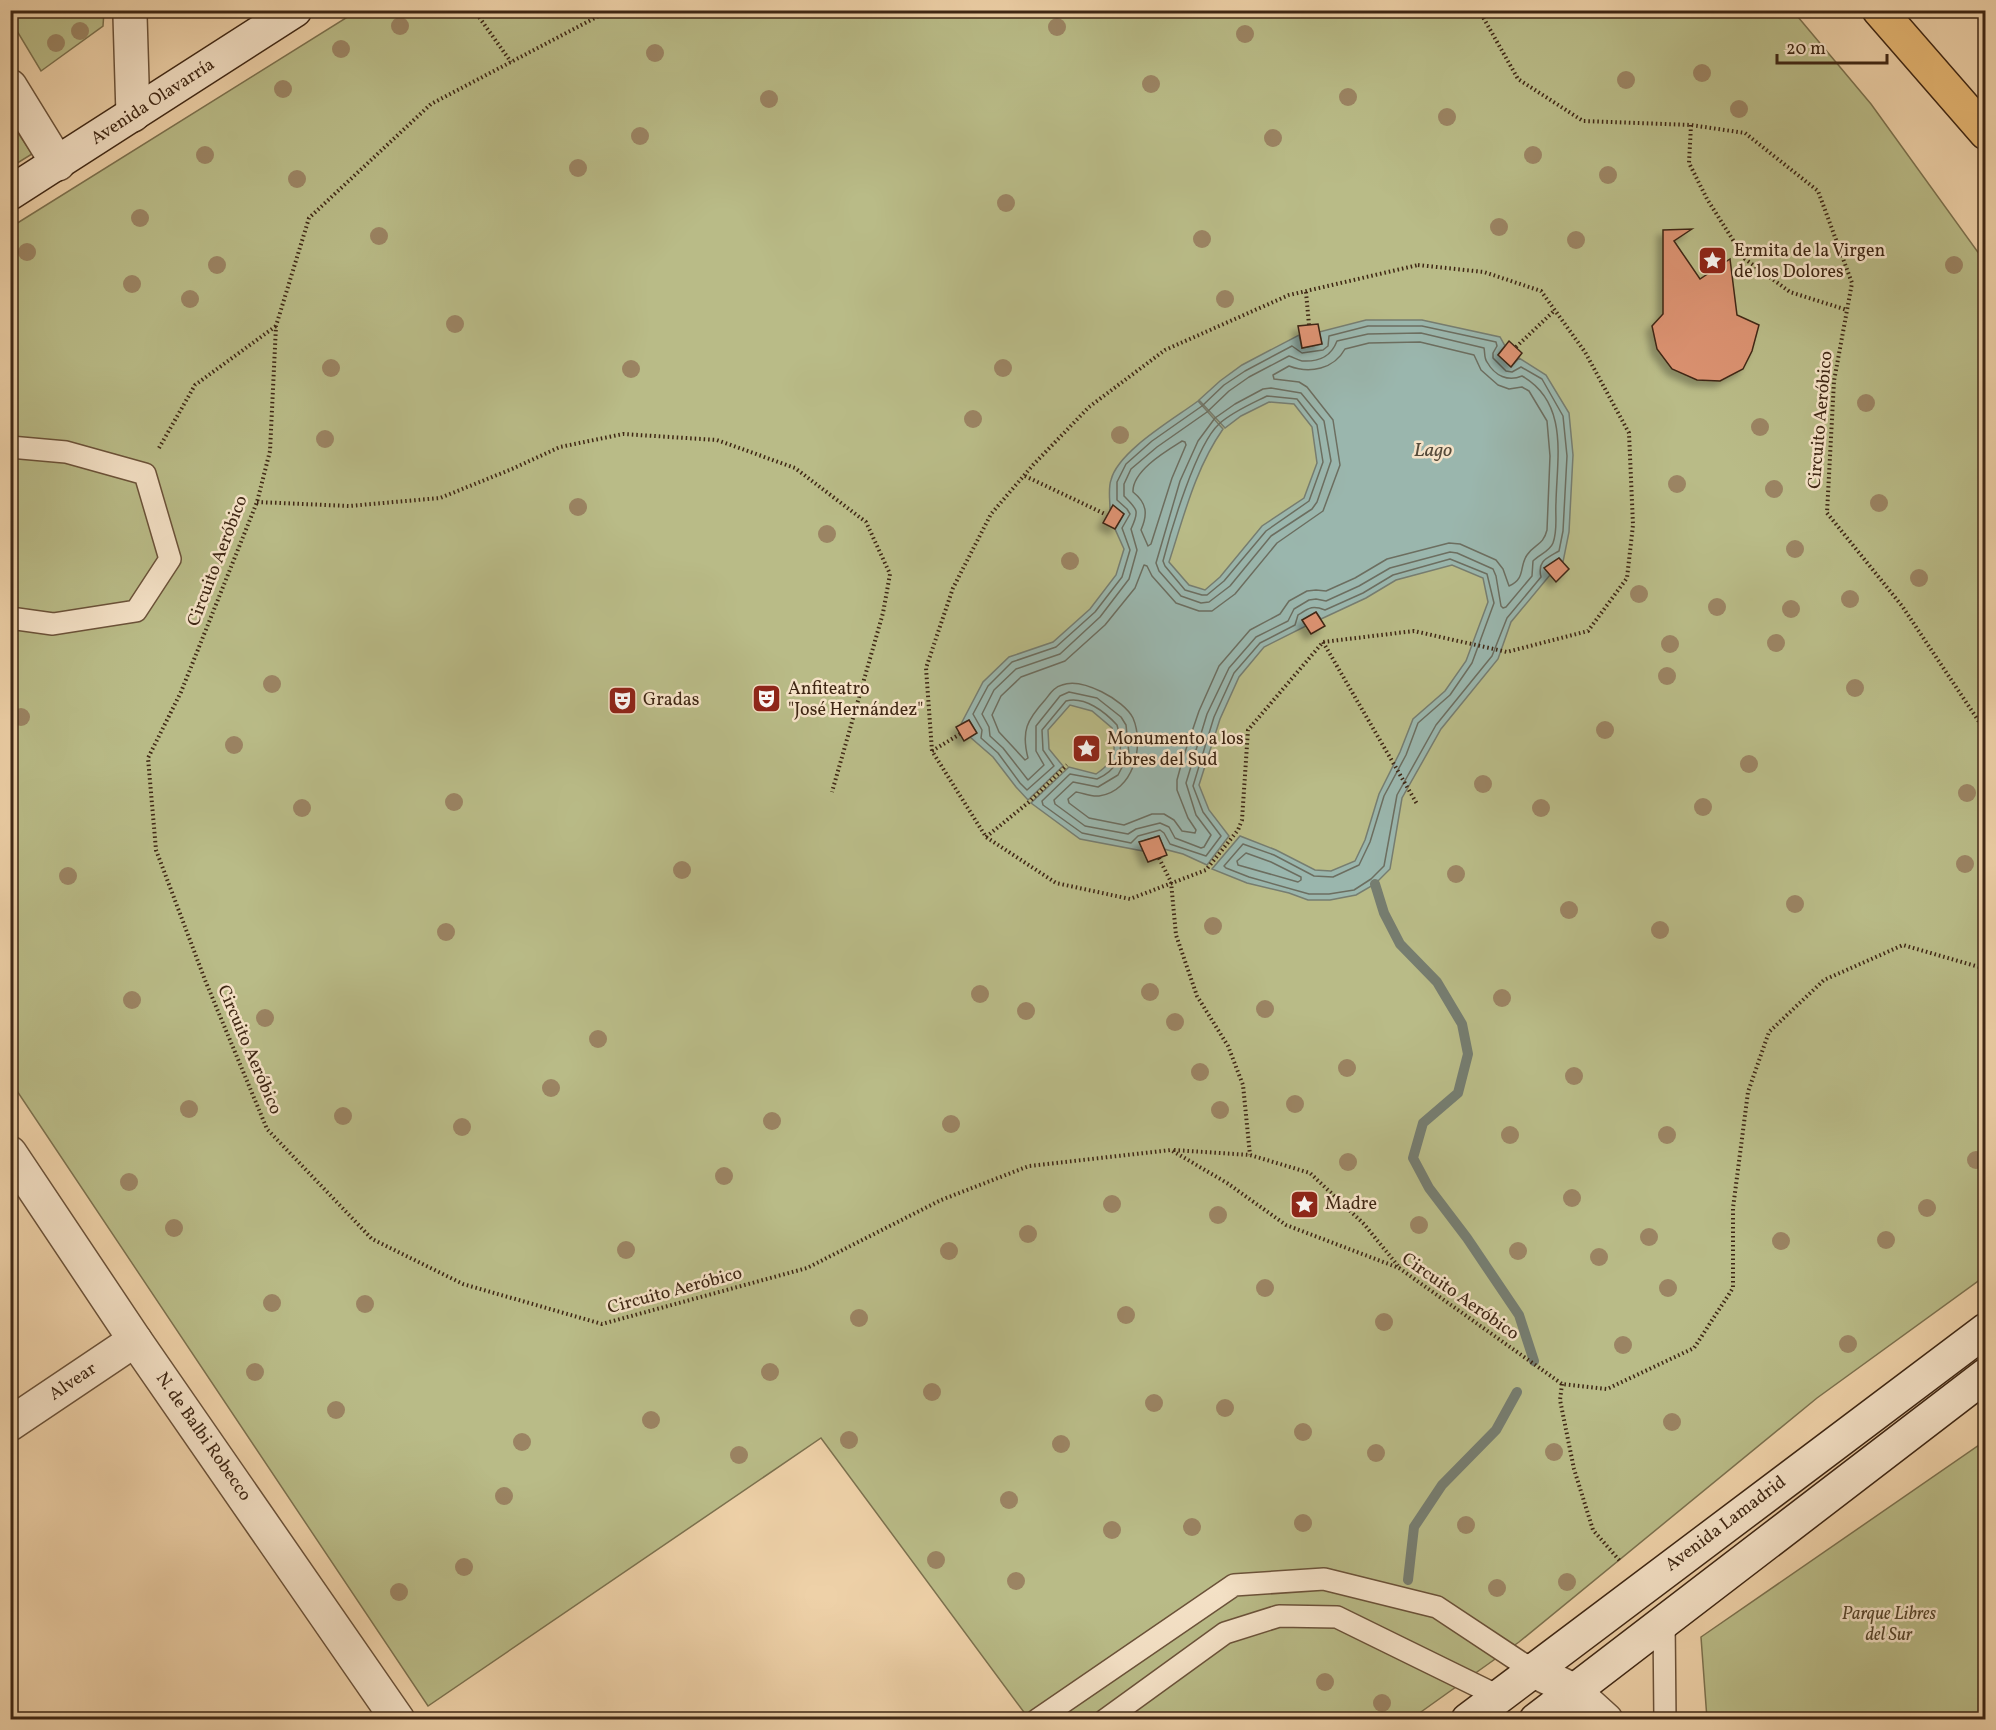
<svg xmlns="http://www.w3.org/2000/svg" width="1996" height="1730" viewBox="0 0 1996 1730" font-family="Vollkorn,serif">
  <defs>
    <filter id="shadow"><feDropShadow dx="-5.5" dy="5.5" stdDeviation="3" flood-color="#0004"/></filter>
  </defs>
  <rect width="100%" height="100%" fill="#eed1a8"/>
  <filter id="stains"><feTurbulence type="fractalNoise" baseFrequency=".00333" numOctaves="4"/><feColorMatrix values="0 0 0 0 .2 0 0 0 0 .09 0 0 0 0 .02 0 0 0 .5 -.17"/></filter>
  <radialGradient id="worn" r=".72"><stop offset=".6" stop-color="#630" stop-opacity="0"/><stop offset="1" stop-color="#630" stop-opacity=".3"/></radialGradient>
  <g fill="#b9bb87" stroke="#7c714e" stroke-width="1.5">
    <path d="M11,10L104,11L103,26L41,71L11,21Z"/>
    <path d="M357,11H1793L1871,104L1985,262V1276L1817,1398L1519,1642L1411,1719H1029L821,1438L428,1706L11,1082V227Z"/>
    <path d="M11,122L32,154L11,167H10Z"/>
    <path d="M1985,1441V1719H1707L1701,1637Z"/>
  </g>
  <path fill="#9ab6ad" stroke="#767d70" stroke-width="1.5" d="M1366,320H1422L1500,337L1505,346L1498,355L1511,367L1519,358L1546,375L1569,413L1573,455L1569,532L1563,562L1559,558L1545,568L1550,575L1511,622L1498,659L1441,729L1402,798L1390,869L1375,884L1356,895L1330,900H1308L1289,893L1247,883L1212,869L1240,836L1276,850L1315,870L1331,871L1355,861L1365,840L1379,794L1400,752L1413,719L1445,691L1466,661L1488,602L1483,578L1452,565L1396,580L1366,598L1321,619L1316,612L1302,620L1306,626L1264,647L1239,677L1220,719L1199,785L1209,810L1229,836L1207,865L1183,854L1164,849L1159,836L1140,842L1143,851L1080,839L1031,803L1069,767L1096,774C1117,760 1116,751 1112,728L1092,711L1070,705L1048,730L1049,749L1063,766L1028,800L1016,787L993,757L970,737L976,732L969,720L961,724L983,682L1009,657L1053,642L1090,609L1116,575L1124,549L1115,529L1124,514L1113,506L1110,509C1110,500 1108,488 1111,480C1118,451 1174,419 1198,401L1223,429C1195,469 1184,516 1169,562L1189,585L1205,590L1220,577L1262,526L1304,498L1317,463L1312,427L1294,404L1269,402L1241,416L1225,428L1199,400L1220,381L1242,365L1299,335L1302,348L1322,344L1319,332Z"/>
  <g fill="none" stroke-linecap="round" stroke-linejoin="round">
    <g stroke="#6c6e60" stroke-width="1.5">
      <path d="M1368,326H1422L1496,342L1497,346L1493,353V358L1506,371L1512,372L1521,367L1542,379L1563,416L1567,456L1563,531L1559,551C1547,558 1537,561 1541,577L1507,618L1492,656L1436,725L1397,795L1384,866L1371,879L1354,890L1329,894H1309L1249,877L1226,868L1224,866L1243,844L1274,855L1314,876L1333,877L1359,865L1370,842L1384,796L1406,755L1418,723L1450,695L1472,663L1494,603L1487,574L1450,559L1393,575L1363,593L1325,610C1312,605 1309,608 1298,615L1295,625L1260,643L1234,673L1214,717L1193,786L1203,812L1221,836L1206,856L1170,844L1164,833L1160,830L1138,836L1131,843L1082,833L1043,805L1042,801L1070,774L1097,779C1122,768 1124,749 1117,725C1105,712 1085,696 1066,701L1042,730L1043,750L1054,766L1027,790L1020,783L998,753L981,738L982,730L973,714L988,686L1012,662L1056,647L1095,612L1122,577L1130,550L1122,528L1130,514L1127,509L1117,500V482L1126,464L1152,441L1202,406L1224,385L1245,371L1292,346L1302,353L1323,350L1328,346L1329,336Z"/>
      <path d="M1421,333L1484,348C1485,352 1484,358 1487,362C1495,376 1508,382 1522,376C1569,403 1557,457 1556,502C1555,515 1558,530 1553,543C1550,551 1539,555 1533,561L1532,576L1506,607L1503,608L1501,606L1496,576L1493,569L1457,553L1450,552L1390,568L1359,586L1326,601L1316,599L1309,600L1294,609L1288,621L1256,637L1229,668L1207,714L1186,783L1196,815L1211,835L1204,847L1201,848L1175,838L1169,827L1160,823L1136,829L1128,834L1085,826L1055,804L1054,800L1073,782L1098,787L1118,775L1129,754L1126,725L1121,717L1097,698L1069,692L1060,696L1036,726V751L1044,765L1028,780L1003,748L990,736L989,727L982,714L994,690L1016,669L1060,654L1100,617L1129,579L1137,550L1131,529C1140,510 1137,509 1124,496V484L1131,469L1157,447L1207,412L1229,391L1249,377L1289,356C1293,357 1297,360 1302,361C1319,362 1331,357 1337,341L1368,334Z"/>
      <path d="M1420,342L1474,355L1481,370L1498,385L1509,389L1522,387L1529,391L1547,421L1550,456L1547,530C1543,546 1535,543 1527,555C1519,566 1526,579 1509,586L1503,569L1496,560L1460,544L1449,543L1387,559L1355,578L1326,591L1316,590L1307,591L1289,601L1280,614L1250,630L1219,666L1199,711L1183,758L1177,780V790L1188,818L1196,830L1195,833L1182,831L1174,820L1164,814H1152L1124,825L1089,818L1069,803L1068,799L1076,792C1083,793 1091,797 1099,796C1133,792 1145,746 1133,718C1124,700 1082,677 1062,685C1054,687 1050,694 1045,700C1027,720 1021,731 1028,758L1025,760L999,732L992,715L1001,696L1021,677L1065,661L1105,625L1135,588L1144,565L1147,566L1152,576L1176,603L1199,611H1212L1235,594L1277,543L1323,511L1340,465L1333,420L1307,387L1299,382L1274,379L1273,375L1289,366C1310,374 1334,369 1345,349L1369,343Z"/>
      <path d="M1271,388L1301,393L1324,421L1331,461L1317,502L1312,509L1271,536L1230,586L1209,602L1201,603L1181,596L1159,571L1156,563L1180,481L1198,441L1215,418L1235,404L1263,389Z"/>
      <path d="M1267,396L1297,399L1317,425L1323,462L1309,501L1266,531L1224,581L1207,595H1202L1185,590L1165,566L1163,561C1171,530 1196,445 1219,424C1232,412 1251,404 1267,396Z"/>
      <path d="M1182,441L1185,442L1186,445L1172,478L1151,544L1148,546L1141,530C1148,514 1147,503 1133,492C1132,471 1166,451 1182,441Z"/>
      <path d="M1246,853L1271,862L1301,877V880L1298,882L1238,865L1237,861Z"/>
    </g>
    <g stroke="#767d70" stroke-width="10">
      <path d="M1375,884L1384,913L1400,944L1437,982L1462,1024L1468,1054L1458,1093L1423,1123L1413,1158L1429,1188L1467,1238L1519,1315L1534,1361"/>
      <path d="M1408,1580L1414,1527L1442,1485L1496,1430L1517,1392"/>
    </g>
  </g>
  <g fill="#da9170" stroke="#3f2714" stroke-width="1.5" filter="url(#shadow)">
    <path d="M1692,229L1674,241L1700,279L1730,259L1737,315L1759,325L1752,351L1743,369L1720,381L1697,380L1672,369L1657,349L1652,326L1663,314V230Z"/>
    <path d="M1318,324L1322,344L1302,348L1298,326Z"/>
    <path d="M1509,341L1522,353L1511,367L1498,355Z"/>
    <path d="M1113,505L1124,514L1115,529L1103,523Z"/>
    <path d="M1559,558L1569,569L1556,582L1544,568Z"/>
    <path d="M1316,612L1325,626L1311,634L1302,620Z"/>
    <path d="M969,720L977,733L964,741L956,727Z"/>
    <path d="M1159,836L1167,855L1148,862L1139,842Z"/>
  </g>
  <g fill="none" stroke-linecap="round" stroke-linejoin="round">
    <defs>
      <g id="service">
        <path d="M10,447L66,452L145,474L170,559L136,611L53,624L10,618"/>
        <path d="M1664,1620L1665,1720"/>
        <path d="M1037,1720L1234,1585L1324,1579L1437,1607L1532,1670"/>
        <path d="M1105,1720L1225,1633L1279,1616L1337,1617L1498,1696"/>
      </g>
      <g id="minor">
        <path d="M132,10L130,16L133,115"/>
        <path d="M10,86L58,164"/>
        <path d="M10,1424L135,1340"/>
      </g>
      <g id="tertiary">
        <path d="M10,1153L135,1340L398,1720"/>
        <path d="M1532,1670L1573,1690L1606,1720"/>
      </g>
      <g id="secondary">
        <path d="M10,193L295,10"/>
        <path d="M1468,1720L1986,1330"/>
        <path d="M1536,1720L1986,1375"/>
      </g>
      <path id="trunk" d="M1879,10L1986,133"/>
    </defs>
    <use href="#service" stroke="#6b5239" stroke-width="24"/>
    <use href="#minor" stroke="#6b5239" stroke-width="36"/>
    <use href="#tertiary" stroke="#6b5239" stroke-width="36"/>
    <use href="#secondary" stroke="#3f2714" stroke-width="36"/>
    <use href="#trunk" stroke="#3f2714" stroke-width="36"/>
    <g stroke="#3f2714" stroke-width="4" stroke-dasharray="1.5 3" stroke-linecap="butt">
      <path d="M474,10L511,62"/>
      <path d="M610,10L431,104L309,218L276,326L270,451L257,502L181,692L148,758L156,850L205,980L267,1129L372,1239L463,1284L602,1324L807,1268L941,1200L1029,1166L1171,1150L1227,1183L1286,1225L1399,1268L1562,1384L1607,1389L1694,1348L1733,1288V1208L1748,1092L1769,1032L1824,980L1903,945L1986,969"/>
      <path d="M1479,10L1518,79L1583,121L1691,125L1745,133L1818,191L1852,283L1834,381L1827,513L1902,606L1986,732"/>
      <path d="M1691,125L1689,163L1707,199L1745,259L1790,292L1847,310"/>
      <path d="M1418,265L1484,272L1541,291L1585,352L1629,433L1633,525L1627,578L1588,631L1507,652L1414,631L1323,642L1248,730L1242,820L1238,830L1206,870L1130,899L1056,883L986,837L932,751L926,668L953,588L991,514L1033,465L1089,407L1165,350L1289,295Z"/>
      <path d="M1306,292L1309,325"/>
      <path d="M1516,347L1555,310"/>
      <path d="M159,448L195,385L276,326"/>
      <path d="M1025,476L1105,514"/>
      <path d="M257,502L349,506L440,498L512,469L560,447L623,434L717,440L795,468L866,522L890,574L883,613L832,792"/>
      <path d="M1323,642L1417,804"/>
      <path d="M932,751L960,734"/>
      <path d="M986,837L1029,802L1067,765"/>
      <path d="M1159,858L1171,882L1176,935L1197,996L1228,1046L1243,1085L1250,1155"/>
      <path d="M1174,1150L1250,1155L1310,1173L1364,1224L1399,1267"/>
      <path d="M1562,1384L1560,1400L1574,1469L1593,1530L1620,1561"/>
    </g>
    <use href="#service" stroke="#f4e1c6" stroke-width="21"/>
    <use href="#minor" stroke="#f4e1c6" stroke-width="33"/>
    <use href="#tertiary" stroke="#f4e1c6" stroke-width="33"/>
    <use href="#secondary" stroke="#f4e1c6" stroke-width="33"/>
    <use href="#trunk" stroke="#e7b874" stroke-width="33"/>
  </g>
  <g fill="#9b8463">
    <circle cx="400" cy="26" r="9"/>
    <circle cx="1057" cy="27" r="9"/>
    <circle cx="80" cy="31" r="9"/>
    <circle cx="1245" cy="34" r="9"/>
    <circle cx="56" cy="43" r="9"/>
    <circle cx="341" cy="49" r="9"/>
    <circle cx="655" cy="53" r="9"/>
    <circle cx="1702" cy="73" r="9"/>
    <circle cx="1626" cy="80" r="9"/>
    <circle cx="1151" cy="84" r="9"/>
    <circle cx="283" cy="89" r="9"/>
    <circle cx="1348" cy="97" r="9"/>
    <circle cx="769" cy="99" r="9"/>
    <circle cx="1739" cy="109" r="9"/>
    <circle cx="1447" cy="117" r="9"/>
    <circle cx="640" cy="136" r="9"/>
    <circle cx="1273" cy="138" r="9"/>
    <circle cx="205" cy="155" r="9"/>
    <circle cx="1533" cy="155" r="9"/>
    <circle cx="578" cy="168" r="9"/>
    <circle cx="1608" cy="175" r="9"/>
    <circle cx="297" cy="179" r="9"/>
    <circle cx="1006" cy="203" r="9"/>
    <circle cx="140" cy="218" r="9"/>
    <circle cx="1499" cy="227" r="9"/>
    <circle cx="379" cy="236" r="9"/>
    <circle cx="1202" cy="239" r="9"/>
    <circle cx="1576" cy="240" r="9"/>
    <circle cx="27" cy="252" r="9"/>
    <circle cx="217" cy="265" r="9"/>
    <circle cx="1954" cy="265" r="9"/>
    <circle cx="132" cy="284" r="9"/>
    <circle cx="190" cy="299" r="9"/>
    <circle cx="1225" cy="299" r="9"/>
    <circle cx="455" cy="324" r="9"/>
    <circle cx="331" cy="368" r="9"/>
    <circle cx="1003" cy="368" r="9"/>
    <circle cx="631" cy="369" r="9"/>
    <circle cx="1866" cy="403" r="9"/>
    <circle cx="973" cy="419" r="9"/>
    <circle cx="1760" cy="427" r="9"/>
    <circle cx="1120" cy="435" r="9"/>
    <circle cx="325" cy="439" r="9"/>
    <circle cx="1677" cy="484" r="9"/>
    <circle cx="1774" cy="489" r="9"/>
    <circle cx="1879" cy="503" r="9"/>
    <circle cx="578" cy="507" r="9"/>
    <circle cx="827" cy="534" r="9"/>
    <circle cx="1795" cy="549" r="9"/>
    <circle cx="1070" cy="561" r="9"/>
    <circle cx="1919" cy="578" r="9"/>
    <circle cx="1639" cy="594" r="9"/>
    <circle cx="1850" cy="599" r="9"/>
    <circle cx="1717" cy="607" r="9"/>
    <circle cx="1791" cy="609" r="9"/>
    <circle cx="1776" cy="643" r="9"/>
    <circle cx="1670" cy="644" r="9"/>
    <circle cx="1667" cy="676" r="9"/>
    <circle cx="272" cy="684" r="9"/>
    <circle cx="1855" cy="688" r="9"/>
    <circle cx="21" cy="717" r="9"/>
    <circle cx="1605" cy="730" r="9"/>
    <circle cx="234" cy="745" r="9"/>
    <circle cx="1749" cy="764" r="9"/>
    <circle cx="1483" cy="784" r="9"/>
    <circle cx="1967" cy="793" r="9"/>
    <circle cx="454" cy="802" r="9"/>
    <circle cx="1703" cy="807" r="9"/>
    <circle cx="302" cy="808" r="9"/>
    <circle cx="1541" cy="808" r="9"/>
    <circle cx="1965" cy="864" r="9"/>
    <circle cx="682" cy="870" r="9"/>
    <circle cx="1456" cy="874" r="9"/>
    <circle cx="68" cy="876" r="9"/>
    <circle cx="1795" cy="904" r="9"/>
    <circle cx="1569" cy="910" r="9"/>
    <circle cx="1213" cy="926" r="9"/>
    <circle cx="1660" cy="930" r="9"/>
    <circle cx="446" cy="932" r="9"/>
    <circle cx="1150" cy="992" r="9"/>
    <circle cx="980" cy="994" r="9"/>
    <circle cx="1502" cy="998" r="9"/>
    <circle cx="132" cy="1000" r="9"/>
    <circle cx="1265" cy="1009" r="9"/>
    <circle cx="1026" cy="1011" r="9"/>
    <circle cx="265" cy="1018" r="9"/>
    <circle cx="1175" cy="1022" r="9"/>
    <circle cx="598" cy="1039" r="9"/>
    <circle cx="1347" cy="1068" r="9"/>
    <circle cx="1200" cy="1072" r="9"/>
    <circle cx="1574" cy="1076" r="9"/>
    <circle cx="551" cy="1088" r="9"/>
    <circle cx="1295" cy="1104" r="9"/>
    <circle cx="189" cy="1109" r="9"/>
    <circle cx="1220" cy="1110" r="9"/>
    <circle cx="343" cy="1116" r="9"/>
    <circle cx="772" cy="1121" r="9"/>
    <circle cx="951" cy="1124" r="9"/>
    <circle cx="462" cy="1127" r="9"/>
    <circle cx="1510" cy="1135" r="9"/>
    <circle cx="1667" cy="1135" r="9"/>
    <circle cx="1976" cy="1160" r="9"/>
    <circle cx="1348" cy="1162" r="9"/>
    <circle cx="724" cy="1176" r="9"/>
    <circle cx="129" cy="1182" r="9"/>
    <circle cx="1572" cy="1198" r="9"/>
    <circle cx="1112" cy="1204" r="9"/>
    <circle cx="1927" cy="1208" r="9"/>
    <circle cx="1218" cy="1215" r="9"/>
    <circle cx="1419" cy="1225" r="9"/>
    <circle cx="174" cy="1228" r="9"/>
    <circle cx="1028" cy="1234" r="9"/>
    <circle cx="1649" cy="1237" r="9"/>
    <circle cx="1886" cy="1240" r="9"/>
    <circle cx="1781" cy="1241" r="9"/>
    <circle cx="626" cy="1250" r="9"/>
    <circle cx="949" cy="1251" r="9"/>
    <circle cx="1518" cy="1251" r="9"/>
    <circle cx="1599" cy="1257" r="9"/>
    <circle cx="1265" cy="1288" r="9"/>
    <circle cx="1668" cy="1288" r="9"/>
    <circle cx="272" cy="1303" r="9"/>
    <circle cx="365" cy="1304" r="9"/>
    <circle cx="1126" cy="1315" r="9"/>
    <circle cx="859" cy="1318" r="9"/>
    <circle cx="1384" cy="1322" r="9"/>
    <circle cx="1848" cy="1344" r="9"/>
    <circle cx="1623" cy="1345" r="9"/>
    <circle cx="255" cy="1372" r="9"/>
    <circle cx="770" cy="1372" r="9"/>
    <circle cx="932" cy="1392" r="9"/>
    <circle cx="1154" cy="1403" r="9"/>
    <circle cx="1225" cy="1408" r="9"/>
    <circle cx="336" cy="1410" r="9"/>
    <circle cx="651" cy="1420" r="9"/>
    <circle cx="1672" cy="1422" r="9"/>
    <circle cx="1303" cy="1432" r="9"/>
    <circle cx="849" cy="1440" r="9"/>
    <circle cx="522" cy="1442" r="9"/>
    <circle cx="1061" cy="1444" r="9"/>
    <circle cx="1554" cy="1452" r="9"/>
    <circle cx="1376" cy="1453" r="9"/>
    <circle cx="739" cy="1455" r="9"/>
    <circle cx="504" cy="1496" r="9"/>
    <circle cx="1009" cy="1500" r="9"/>
    <circle cx="1303" cy="1523" r="9"/>
    <circle cx="1466" cy="1525" r="9"/>
    <circle cx="1192" cy="1527" r="9"/>
    <circle cx="1112" cy="1530" r="9"/>
    <circle cx="936" cy="1560" r="9"/>
    <circle cx="464" cy="1567" r="9"/>
    <circle cx="1016" cy="1581" r="9"/>
    <circle cx="1567" cy="1582" r="9"/>
    <circle cx="1497" cy="1588" r="9"/>
    <circle cx="399" cy="1592" r="9"/>
    <circle cx="1325" cy="1682" r="9"/>
    <circle cx="1382" cy="1703" r="9"/>
  </g>
  <defs>
    <symbol id="sight-square" viewBox="-11 -11 22 22"><rect x="-9" y="-9" width="18" height="18" rx="4" fill="#8f2418" stroke="#f4e1c6"/><path d="M0-6L1.8-2.2L6-1.7L2.9 1.2L3.7 5.4L0 3.3L-3.7 5.4L-2.9 1.2L-6-1.7L-1.8-2.2Z" fill="#fff"/></symbol>
    <symbol id="theatre-square" viewBox="-11 -11 22 22"><rect x="-9" y="-9" width="18" height="18" rx="4" fill="#8f2418" stroke="#f4e1c6"/><path d="M-5-5.5Q0-4 5-5.5V0Q5 5 0 6Q-5 5-5 0ZM-3.3-2.5H-1v1.5H-3.3ZM1-2.5H3.3v1.5H1ZM-2.8 1Q0 5.5 2.8 1Z" fill="#fff"/></symbol>
  </defs>
  <g fill-rule="evenodd">
    <use href="#sight-square" x="1696" y="244" width="33" height="33"/>
    <use href="#theatre-square" x="750" y="682" width="33" height="33"/>
    <use href="#theatre-square" x="606" y="684" width="33" height="33"/>
    <use href="#sight-square" x="1070" y="732" width="33" height="33"/>
    <use href="#sight-square" x="1288" y="1188" width="33" height="33"/>
  </g>
  <g text-anchor="middle" dominant-baseline="central" stroke-width="5" stroke-linejoin="round" paint-order="stroke">
    <g font-size="18" fill="#3f2714" stroke="#f4e1c6">
      <text transform="translate(153 102) rotate(-33)">Avenida Olavarría</text>
      <text transform="translate(1821 420) rotate(-85)">Circuito Aeróbico</text>
      <text transform="translate(218 561) rotate(-69)">Circuito Aeróbico</text>
      <text transform="translate(249 1050) rotate(67)">Circuito Aeróbico</text>
      <text transform="translate(675 1291) rotate(-15)">Circuito Aeróbico</text>
      <text transform="translate(1460 1297) rotate(35)">Circuito Aeróbico</text>
      <text transform="translate(73 1382) rotate(-34)">Alvear</text>
      <text transform="translate(203 1437) rotate(55)">N. de Balbi Robecco</text>
      <text transform="translate(1726 1524) rotate(-37)">Avenida Lamadrid</text>
    </g>
    <g font-size="18" fill="#3f2714" stroke="#f4e1c6" text-anchor="start">
      <text x="1734" y="251">Ermita de la Virgen<tspan x="1734" dy="21">de los Dolores</tspan></text>
      <text x="788" y="689">Anfiteatro<tspan x="788" dy="21">"José Hernández"</tspan></text>
      <text x="643" y="700">Gradas</text>
      <text x="1107" y="739">Monumento a los<tspan x="1107" dy="21">Libres del Sud</tspan></text>
      <text x="1325" y="1204">Madre</text>
    </g>
    <g font-size="18" font-style="italic" fill="#57452b" stroke="#f4e1c6">
      <text x="1889" y="1614">Parque Libres<tspan x="1889" dy="21">del Sur</tspan></text>
    </g>
    <g font-size="20" font-style="italic" fill="#564b3a" stroke="#f4e1c6">
      <text x="1433" y="451">Lago</text>
    </g>
  </g>
  <rect width="1996" height="1730" fill="none" stroke="#eed1a8" stroke-width="36"/>
  <rect x="12" y="12" width="1972" height="1706" fill="none" stroke="#3f2714" stroke-width="3"/>
  <rect x="18" y="18" width="1960" height="1694" fill="none" stroke="#3f2714" stroke-width="1.5"/>
  <path d="M1777 54v9h110v-9" fill="none" stroke="#3f2714" stroke-width="3"/>
  <text x="1786" y="54" font-size="18" fill="#3f2714" stroke="#f4e1c6" stroke-width="4.5" paint-order="stroke">20 m</text>
  <rect width="100%" height="100%" filter="url(#stains)"/>
  <rect width="100%" height="100%" fill="url(#worn)"/>
</svg>
